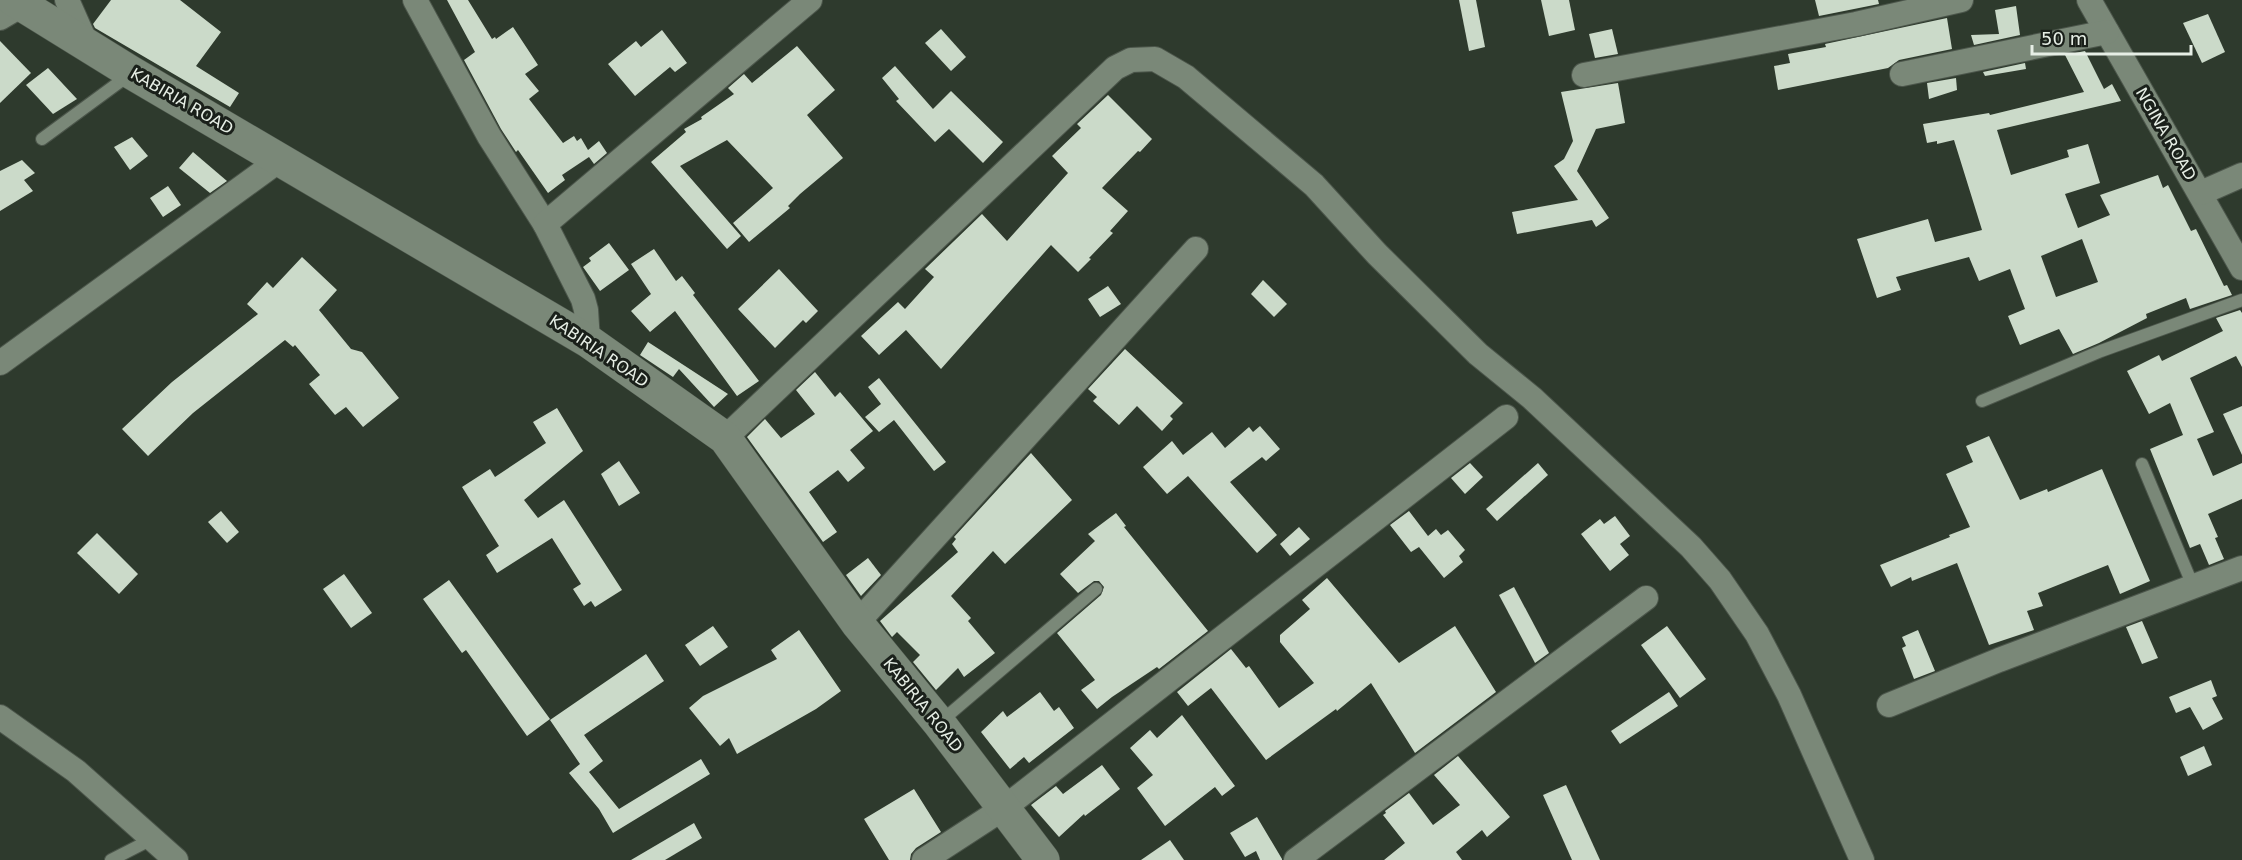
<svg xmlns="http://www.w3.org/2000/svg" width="2242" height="860" viewBox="0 0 2242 860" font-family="'DejaVu Sans',sans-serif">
  <rect width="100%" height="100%" fill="#2e3a2d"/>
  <g fill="#cbdac9" fill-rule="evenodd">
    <path d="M111,0H180L221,32L196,66L239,93L230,107L95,28L93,24Z"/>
    <path d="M447,0H468L492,39L495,37L496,39L513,27L538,65L525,74L539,91L529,99L563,143L574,136L577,141L581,138L588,150L599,141L607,153L594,164L589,157L562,175L565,180L548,193L518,150L516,152L501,129L464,60L475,52Z"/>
    <path d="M1459,0H1476L1485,47L1469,51Z"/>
    <path d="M1541,0H1569L1575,30L1549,36Z"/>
    <path d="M1815,0H1878L1879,4L1819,16Z"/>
    <path d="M2016,6L2020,35L1974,45L1971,35L1999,34L1995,10Z"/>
    <path d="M2208,14L2225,52L2202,63L2183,23Z"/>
    <path d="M1947,18L1952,49L1899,60L1888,68L1778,90L1774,66L1790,63L1788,54L1826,47L1825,44Z"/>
    <path d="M941,29L966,57L951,71L925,43Z"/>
    <path d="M1612,29L1618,54L1595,58L1589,34Z"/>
    <path d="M662,30L687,63L675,72L670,67L635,96L608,64L636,41L641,47Z"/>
    <path d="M0,41L31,73L0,103Z"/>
    <path d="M797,46L835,90L807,115L843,158L800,194L788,206L790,208L749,242L733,223L773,188L727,140L680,166L741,236L727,249L651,162L686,132L684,129L702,119L701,117L734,94L728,88L744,74L752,83Z"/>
    <path d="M2085,51L2104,89L2112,84L2121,101L1997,130L2011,175L2069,157L2067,150L2088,144L2100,183L2065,194L2078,228L2110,215L2100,195L2158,175L2163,188L2168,185L2191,231L2196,229L2224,286L2227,285L2232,295L2190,309L2186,298L2146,314L2147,318L2099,343L2073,354L2059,329L2020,345L2008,316L2025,309L2010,269L1979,281L1969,257L1896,277L1901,290L1877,298L1857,239L1928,219L1935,242L1982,230L1954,140L1937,144V141L1927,143L1923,124L1989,113L1990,115L2084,92L2065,55ZM2082,239L2098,282L2056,297L2041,256Z"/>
    <path d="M2025,63L2026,69L1985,76L1983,72Z"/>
    <path d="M895,66L933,109L951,91L1003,142L983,163L949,129L935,142L896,101L899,99L882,78Z"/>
    <path d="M48,68L77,99L53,114L26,85Z"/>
    <path d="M1956,78L1957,90L1929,99L1927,83Z"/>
    <path d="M1618,83L1625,123L1596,129L1577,171L1609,218L1596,227L1592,220L1517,234L1512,212L1578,200L1554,166L1564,159L1573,141L1561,92Z"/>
    <path d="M1108,95L1152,139L1140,152L1138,151L1102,188L1128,211L1110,231L1113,233L1089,258L1091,259L1078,272L1051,245L941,369L906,330L879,355L861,336L898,302L905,309L934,277L925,269L982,214L1007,241L1068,173L1052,156L1081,128L1077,124Z"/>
    <path d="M132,137L148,156L130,170L114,147Z"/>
    <path d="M193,152L227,181L210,193L179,168Z"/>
    <path d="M22,160L35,173L24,180L33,191L0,211V171Z"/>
    <path d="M168,186L181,205L163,217L150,198Z"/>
    <path d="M609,243L629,270L600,291L583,267L591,261L589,258Z"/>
    <path d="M654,249L676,281L682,276L695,293L693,295L759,381L737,396L675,311L650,332L631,311L651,294L631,264Z"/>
    <path d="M302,257L337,290L319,310L351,349L362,352L399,398L363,427L346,407L335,415L309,384L320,375L295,345L293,347L285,340L193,413L148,456L122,429L172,382L258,314L247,304L267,282L273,288Z"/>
    <path d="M779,269L818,311L806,323L803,320L775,348L738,309Z"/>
    <path d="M1263,280L1287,304L1274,317L1251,294Z"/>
    <path d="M1108,286L1121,304L1100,317L1088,299Z"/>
    <path d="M2240,310L2242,313V367L2236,356L2190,378L2214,432L2197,439L2213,476L2242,463V499L2208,514L2218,537L2215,538L2224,559L2209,565L2200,544L2190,548L2150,449L2183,435L2170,403L2149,414L2127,371L2159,355L2162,361L2223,331L2216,318Z"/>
    <path d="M648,342L682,364L728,394L714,407L679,369L673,377L640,355Z"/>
    <path d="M1125,349L1183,403L1170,416L1173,419L1162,431L1137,406L1119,425L1093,401L1097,397L1088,389Z"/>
    <path d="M815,372L835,397L840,392L873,431L850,450L865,468L848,482L838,470L809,492L837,532L823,542L747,437L765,419L781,438L815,414L796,390Z"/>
    <path d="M879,378L946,462L934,471L894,420L879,432L865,417L881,404L868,387Z"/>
    <path d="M2242,406V455L2223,414Z"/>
    <path d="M557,408L583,451L524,500L538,518L564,500L622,590L595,607L591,601L584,606L573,589L581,584L552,538L497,573L486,555L499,546L462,487L490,469L495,477L546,443L533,422Z"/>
    <path d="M1260,426L1280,449L1266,461L1262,457L1230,482L1277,535L1257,553L1188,476L1167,494L1143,467L1172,441L1183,455L1212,432L1225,448L1249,427L1253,432Z"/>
    <path d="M1989,436L2020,500L2047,489L2048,492L2102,469L2150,581L2120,594L2108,565L2038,593L2043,606L2027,611L2034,630L1989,645L1957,563L1912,581L1911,577L1891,587L1880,565L1950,537L1949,535L1970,527L1946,474L1973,462L1966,446Z"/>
    <path d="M1031,453L1072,500L1005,564L993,551L951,596L971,618L968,621L995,653L964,677L958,668L936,690L913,662L920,655L897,632L892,637L880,621L958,552L952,544L956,539L954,537Z"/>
    <path d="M619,461L640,493L619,506L601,474Z"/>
    <path d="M1470,463L1483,477L1465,494L1451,478Z"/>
    <path d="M1538,463L1548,475L1497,521L1486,509Z"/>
    <path d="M221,511L239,532L227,543L208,522Z"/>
    <path d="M1409,511L1428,536L1436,529L1441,535L1448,530L1465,550L1459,556L1463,562L1444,578L1419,547L1411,552L1390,525Z"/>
    <path d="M1116,513L1126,526L1124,527L1208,631L1159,669L1157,667L1112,697L1097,709L1081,690L1095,680L1057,633L1101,595L1104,587L1099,581H1094L1078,593L1060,574L1095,541L1088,534Z"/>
    <path d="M1615,516L1630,536L1620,544L1629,555L1610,571L1581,534L1600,519L1604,524Z"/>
    <path d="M1299,527L1310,539L1290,556L1280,544Z"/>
    <path d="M97,533L138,574L119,594L77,553Z"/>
    <path d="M868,558L881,575L861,596L846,575Z"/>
    <path d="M344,574L372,613L351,628L323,589Z"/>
    <path d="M1327,578L1399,663L1455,626L1496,692L1415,753L1371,683L1337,711L1336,709L1266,760L1211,688L1188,706L1177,692L1231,649L1246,668L1249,666L1279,708L1314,683L1280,642V635L1310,609L1302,600Z"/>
    <path d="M449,580L550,719L527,736L466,650L462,653L423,599Z"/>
    <path d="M1514,587L1549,653L1535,663L1499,595Z"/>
    <path d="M2142,621L2158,658L2142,664L2126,627Z"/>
    <path d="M713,626L728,647L700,666L685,645Z"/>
    <path d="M1667,626L1706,679L1680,698L1641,645Z"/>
    <path d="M799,630L841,691L816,709L737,754L729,738L720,746L689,708L703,696L777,659L771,650Z"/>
    <path d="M1918,630L1935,671L1914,679L1902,648L1906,646L1902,637Z"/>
    <path d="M646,654L664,681L584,735L603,761L589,772L619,809L701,759L710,774L613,833L599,809L569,773L580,764L550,720Z"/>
    <path d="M2211,680L2217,696L2212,698L2223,719L2203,730L2190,707L2176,713L2169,697Z"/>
    <path d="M1040,692L1054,711L1059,707L1074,728L1029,763L1024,757L1010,769L981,732L1003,711L1007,717Z"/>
    <path d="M1669,692L1678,706L1620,744L1611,731Z"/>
    <path d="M1182,715L1235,786L1222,796L1215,787L1165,826L1137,788L1153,775L1130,748L1150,730L1157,738Z"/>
    <path d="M2204,746L2212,765L2188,776L2180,757Z"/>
    <path d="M1458,756L1510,817L1487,837L1482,830L1456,852L1462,860H1384L1405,843L1383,815L1386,813L1385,811L1409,793L1433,825L1460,805L1434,775Z"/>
    <path d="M1102,765L1120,789L1085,816L1084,814L1059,837L1031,805L1056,786L1063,794Z"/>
    <path d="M1566,785L1600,860H1572L1543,795Z"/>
    <path d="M914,789L941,832L916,848L911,854L910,860H889L864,819Z"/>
    <path d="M1257,817L1282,859V860H1260L1256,851L1245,857L1230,833Z"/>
    <path d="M694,823L702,838L665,860H631Z"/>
    <path d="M1170,840L1184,860H1141Z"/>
  </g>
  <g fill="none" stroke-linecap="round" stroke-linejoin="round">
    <defs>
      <g id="service">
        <path d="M42,139L129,75"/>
        <path d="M1982,401L2101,351L2242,300"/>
        <path d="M2142,464L2193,586"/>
        <path d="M939,723L1096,589"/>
        <path d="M111,860L152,839"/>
      </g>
      <g id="minor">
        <path d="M67,0L87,45"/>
        <path d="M415,0L489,136L545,224"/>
        <path d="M2089,0L2242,268"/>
        <path d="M0,18L22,5"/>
        <path d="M1902,74L2107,32"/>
        <path d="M1584,75L1856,24L1961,0"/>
        <path d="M2201,193L2242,175"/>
        <path d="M588,341L586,310L583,299L545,224L810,0"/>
        <path d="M0,363L281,159"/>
        <path d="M725,438L1115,68L1131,60L1155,59L1186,77L1314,185L1377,254L1478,354L1532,398L1691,547L1720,580L1757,634L1789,695L1862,860"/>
        <path d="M857,623L1196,249"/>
        <path d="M1889,705L1999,660L2242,568"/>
        <path d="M0,717L76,771L176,860"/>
        <path d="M924,860L1004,808L1506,417"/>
        <path d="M1296,860L1646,598"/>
      </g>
      <path id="secondary" d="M14,0L132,73L588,341L725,438L857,623L939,723L1043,860"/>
    </defs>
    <use href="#service" stroke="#4c564b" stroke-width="14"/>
    <use href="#minor" stroke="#4c564b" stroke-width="26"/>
    <use href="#secondary" stroke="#4c564b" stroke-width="34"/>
    <use href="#service" stroke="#7a8878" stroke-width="12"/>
    <use href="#minor" stroke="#7a8878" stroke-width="24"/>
    <use href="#secondary" stroke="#7a8878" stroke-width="33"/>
  </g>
  <g text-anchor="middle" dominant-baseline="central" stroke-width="6" stroke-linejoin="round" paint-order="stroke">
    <g font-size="16" fill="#e6eee5" stroke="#1a201a">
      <text transform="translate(182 101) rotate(30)">KABIRIA ROAD</text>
      <text transform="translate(2166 134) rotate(60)">NGINA ROAD</text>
      <text transform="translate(599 351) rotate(34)">KABIRIA ROAD</text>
      <text transform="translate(923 705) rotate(51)">KABIRIA ROAD</text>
    </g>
  </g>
  <path d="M2032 45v9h159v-9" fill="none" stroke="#e6eee5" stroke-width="3"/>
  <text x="2041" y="45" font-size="18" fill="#e6eee5" stroke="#1a201a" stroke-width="4.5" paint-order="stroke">50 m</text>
</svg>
